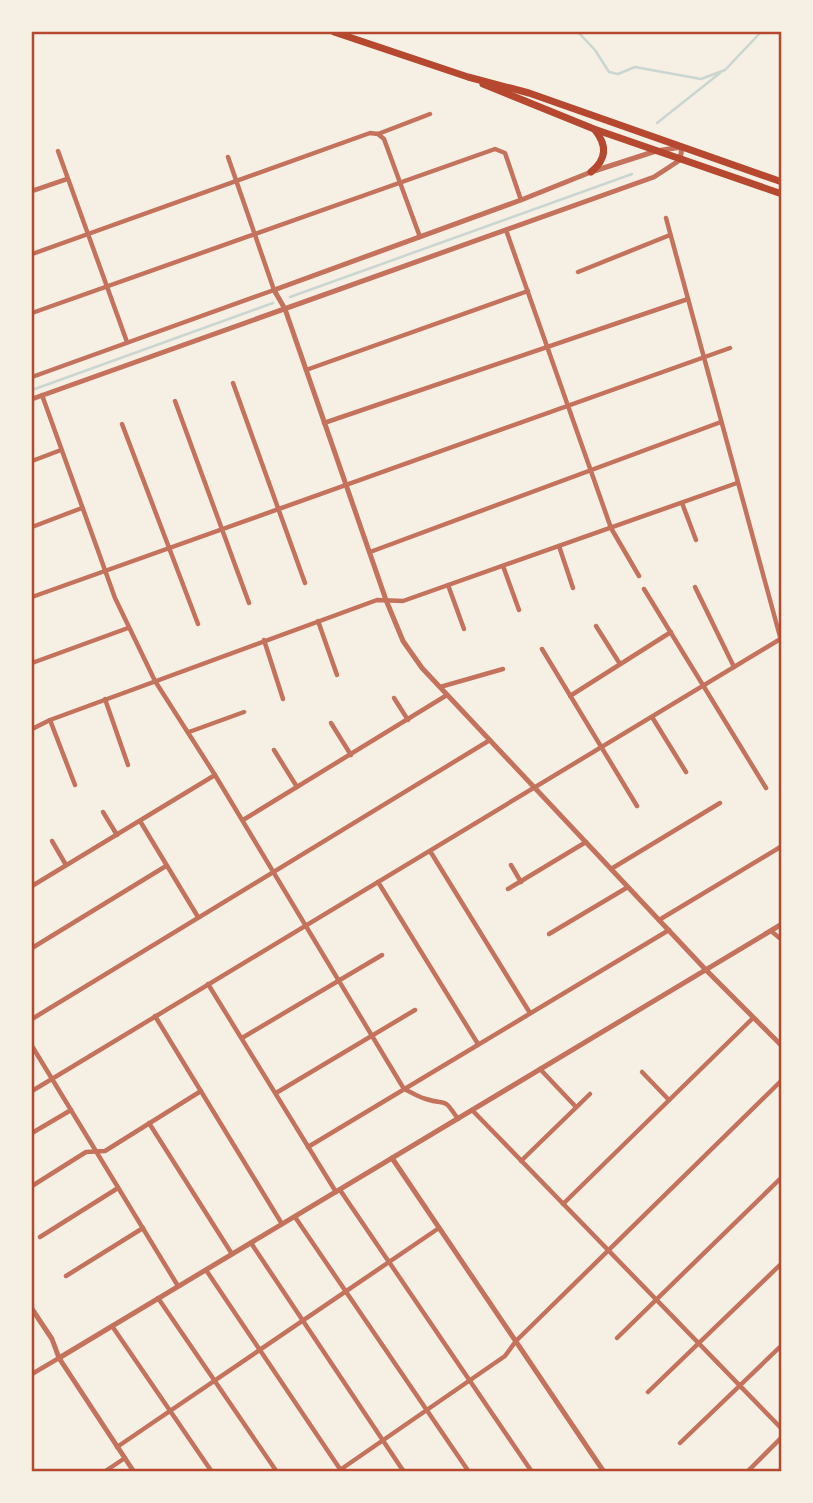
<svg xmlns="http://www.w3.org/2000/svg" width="813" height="1503" viewBox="0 0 813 1503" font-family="'Asap Condensed',sans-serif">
  <rect width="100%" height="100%" fill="#f6efe4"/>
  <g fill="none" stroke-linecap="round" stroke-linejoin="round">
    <g stroke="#c9d6d2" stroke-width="2.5">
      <path d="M578,32L595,50L609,72L618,74L635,67L701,79L725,70L761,32"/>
      <path d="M657,123L720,73"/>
      <path d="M290,297L632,174"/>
      <path d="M32,390L273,303"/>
    </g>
    <g stroke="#c5725c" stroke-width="4.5">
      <path d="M378,134L384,139L420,237"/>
      <path d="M58,151L127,342"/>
      <path d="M32,191L67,179"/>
      <path d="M666,218L782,644"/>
      <path d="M506,230L611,528L639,576"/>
      <path d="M32,254L370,133L378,134L430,114"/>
      <path d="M578,272L670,235"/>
      <path d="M32,313L495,149L505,153L521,200"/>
      <path d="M306,370L528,291"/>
      <path d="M32,377L274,290L228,157"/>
      <path d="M233,383L305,583"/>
      <path d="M42,395L115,598L155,681L215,775L404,1089C411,1092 418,1097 426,1099C447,1106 442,1095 458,1119"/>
      <path d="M175,401L249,603"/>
      <path d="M324,423L688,299"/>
      <path d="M122,424L198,624"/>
      <path d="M32,461L61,450"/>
      <path d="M682,503L696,540"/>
      <path d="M32,527L82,508"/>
      <path d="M559,546L573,588"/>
      <path d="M370,552L721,422"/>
      <path d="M503,566L519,610"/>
      <path d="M448,585L464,629"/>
      <path d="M695,587L734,667"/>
      <path d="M644,589L766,788"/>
      <path d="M32,597L730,348"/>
      <path d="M318,621L337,675"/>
      <path d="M596,626L620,664"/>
      <path d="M264,640L283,699"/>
      <path d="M542,649L637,806"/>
      <path d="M32,663L128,628"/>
      <path d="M440,687L503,669"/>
      <path d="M570,696L671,632"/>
      <path d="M394,698L408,720"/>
      <path d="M105,699L128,765"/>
      <path d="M652,717L686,772"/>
      <path d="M50,720L75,785"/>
      <path d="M331,723L351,755"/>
      <path d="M32,729L50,720L377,600L403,601L737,483"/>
      <path d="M189,732L244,712"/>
      <path d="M274,750L297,787"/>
      <path d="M103,812L117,835"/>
      <path d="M243,820L447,695"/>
      <path d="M140,821L198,917"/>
      <path d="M52,841L66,865"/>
      <path d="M430,851L530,1013"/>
      <path d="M511,865L521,882"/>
      <path d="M611,869L720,803"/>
      <path d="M378,882L478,1044"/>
      <path d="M32,886L215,775"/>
      <path d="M508,889L586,842"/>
      <path d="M659,920L782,846"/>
      <path d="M771,931L782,940"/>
      <path d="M549,934L628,887"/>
      <path d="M32,948L166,866"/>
      <path d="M208,984L336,1192"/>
      <path d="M155,1016L282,1224"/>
      <path d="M32,1019L490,740"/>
      <path d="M242,1038L382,955"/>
      <path d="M32,1046L178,1286"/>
      <path d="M540,1069L576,1107"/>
      <path d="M642,1072L669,1100"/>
      <path d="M32,1091L782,638"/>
      <path d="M276,1093L415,1010"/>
      <path d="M472,1110L782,1429"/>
      <path d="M149,1123L232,1254"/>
      <path d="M32,1133L71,1110"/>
      <path d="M308,1147L669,930"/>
      <path d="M521,1161L590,1094"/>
      <path d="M32,1186L86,1152L105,1151L201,1091"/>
      <path d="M340,1190L532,1472"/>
      <path d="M563,1204L753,1018"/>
      <path d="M295,1217L469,1472"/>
      <path d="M40,1237L118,1188"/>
      <path d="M251,1243L404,1472"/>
      <path d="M206,1270L340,1469"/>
      <path d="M66,1276L143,1228"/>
      <path d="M158,1298L277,1472"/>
      <path d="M112,1326L212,1472"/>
      <path d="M617,1338L782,1177"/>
      <path d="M32,1374L59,1358"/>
      <path d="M648,1392L782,1263"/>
      <path d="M680,1443L782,1345"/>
      <path d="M117,1447L439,1228"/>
      <path d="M104,1472L125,1458"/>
      <path d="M337,1472L505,1356L516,1341L782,1080"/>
      <path d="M747,1472L782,1437"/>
    </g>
    <g stroke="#c5725c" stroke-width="5">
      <path d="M32,399L654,177L680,160L682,147L656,151L591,172L521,200L274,290L285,309L386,600L403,641L422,668L706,970L782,1046"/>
      <path d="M392,1158L604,1472"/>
      <path d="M32,1309L52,1339L59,1358L134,1472"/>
      <path d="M59,1358L782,924"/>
    </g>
    <g stroke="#b5482f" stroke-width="7">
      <path d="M334,32L468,77L529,93L782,182"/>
      <path d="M483,84L594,129L782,194"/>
      <path d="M591,172C607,159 607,145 595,130"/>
    </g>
  </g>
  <rect width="813" height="1503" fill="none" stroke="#f6efe4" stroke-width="66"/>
  <rect x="33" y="33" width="747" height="1437" fill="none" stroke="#b5482f" stroke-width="2.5"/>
</svg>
